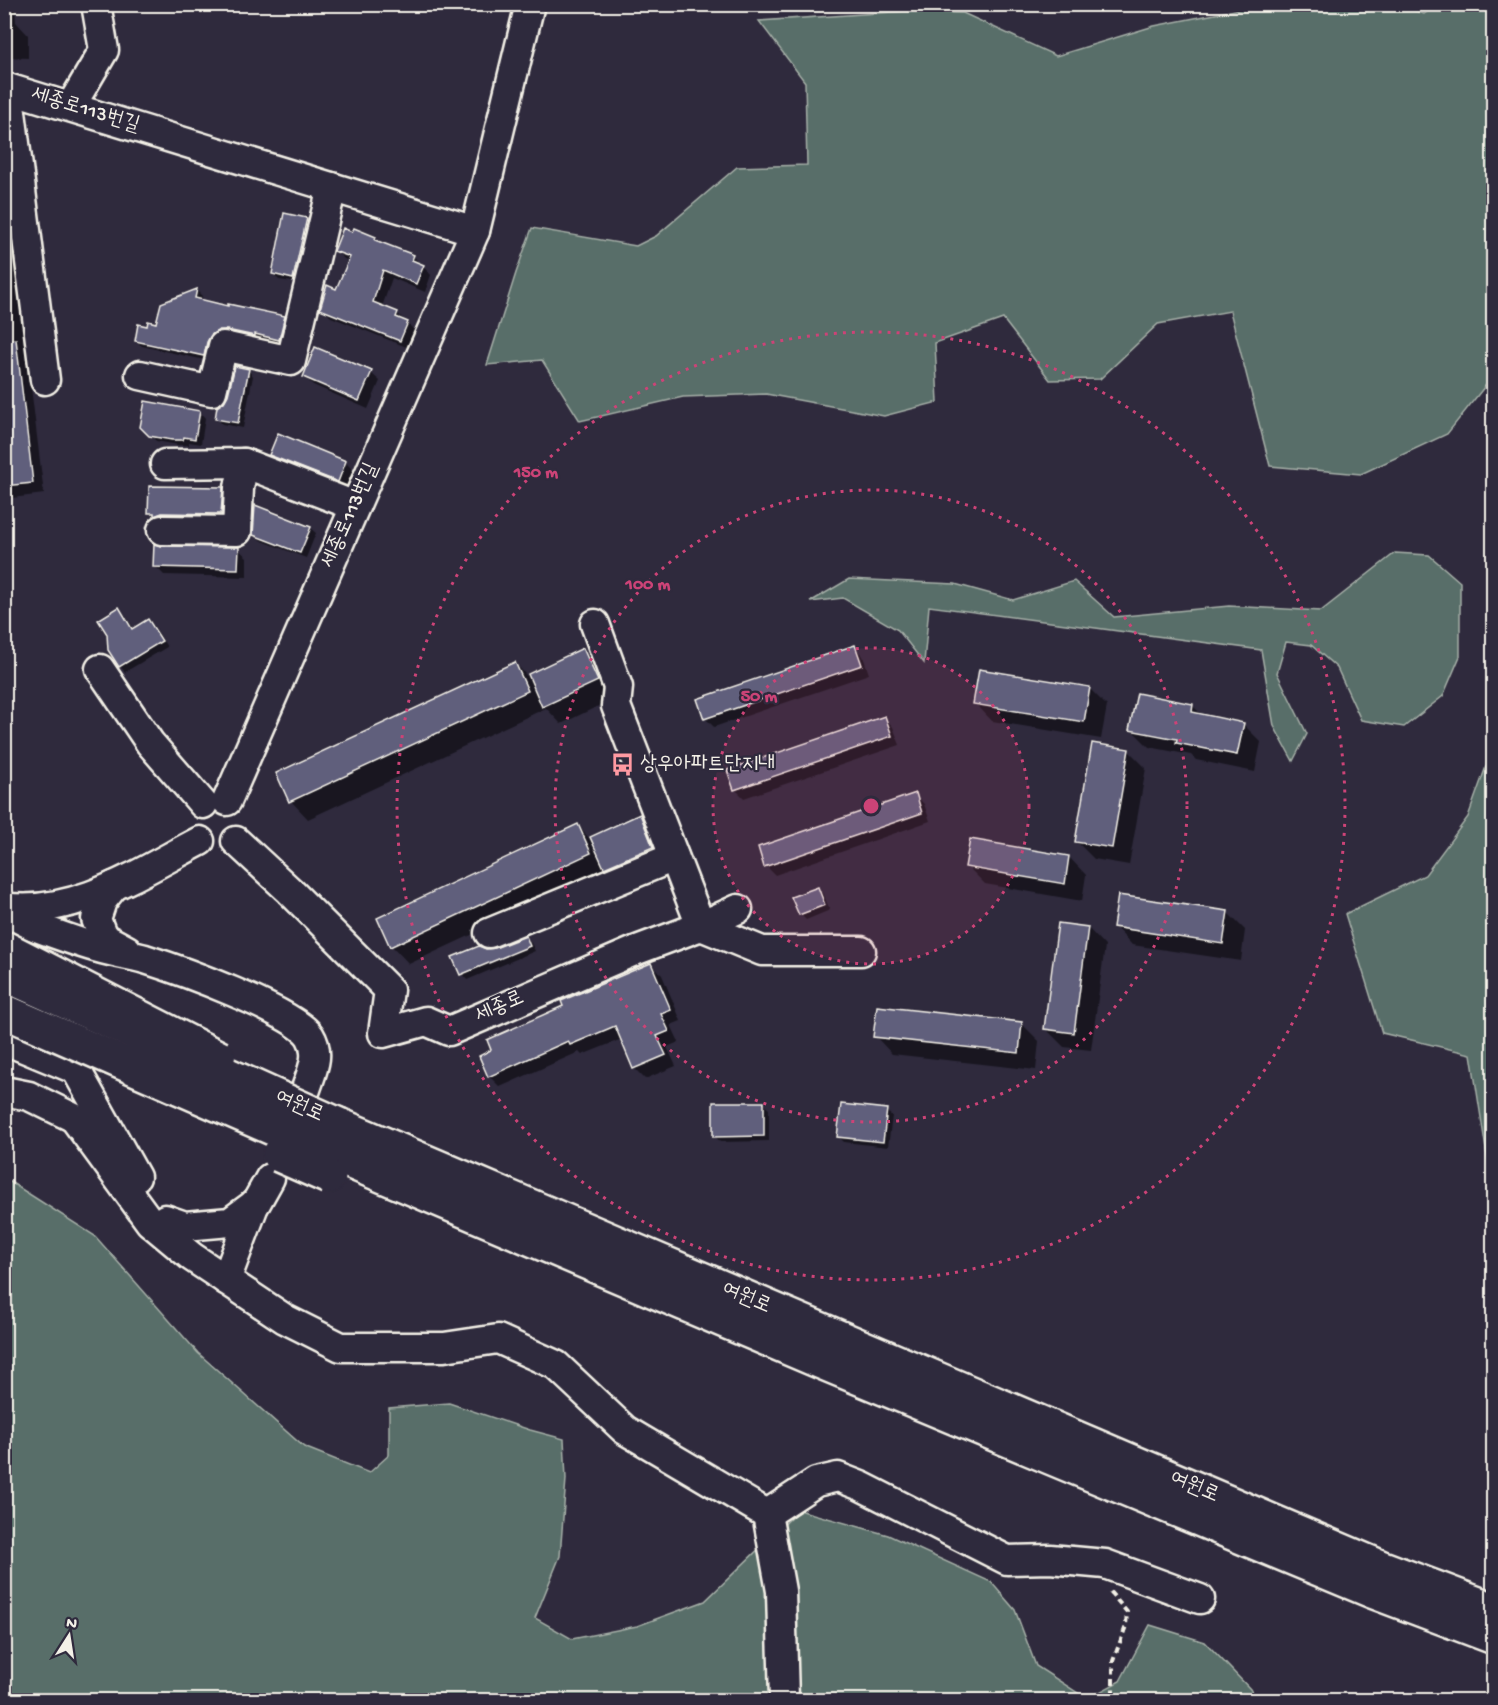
<svg xmlns="http://www.w3.org/2000/svg" width="1498" height="1705" viewBox="0 0 1498 1705" font-family="'Gochi Hand','Poor Story',sans-serif">
  <rect width="100%" height="100%" fill="#2f2a3d"/>
  <filter id="ink" filterUnits="userSpaceOnUse"><feTurbulence type="fractalNoise" baseFrequency=".0167" numOctaves="2"/><feDisplacementMap in="SourceGraphic" scale="12" xChannelSelector="R" yChannelSelector="G"/><feConvolveMatrix kernelMatrix="1 2 1 2 8 2 1 2 1" color-interpolation-filters="sRGB"/></filter>
  <g filter="url(#ink)">
    <g fill="#596e69" stroke="#a6b0a8" stroke-width="1.5">
      <path d="M1261,5H1399L1424,14L1437,5H1493V376L1447,434L1361,474L1270,466L1230,311L1158,324L1100,379L1050,380L1003,319L935,343L938,402L884,416L766,394L683,397L580,421L542,360L487,365L516,273L532,228L636,246L656,236L737,167L807,165L805,82L759,21L907,11L963,13L1056,56L1154,26Z"/>
      <path d="M1395,553L1429,555L1460,582V656L1443,696L1404,727L1361,720L1337,668L1311,645L1286,642L1277,673L1307,734L1293,761L1274,726L1261,650L929,606L924,663L898,630L843,598L810,602L849,579L955,584L1013,600L1074,581L1114,617L1229,606L1321,611Z"/>
      <path d="M1493,747V1194L1471,1054L1382,1033L1345,914L1425,875L1468,817Z"/>
      <path d="M4,1178L95,1236L198,1353L304,1447L369,1473L389,1455V1408L449,1403L530,1430L564,1439L566,1479L560,1556L535,1618L572,1639L637,1626L705,1601L799,1510L888,1535L991,1582L1015,1610L1036,1666L1087,1699L1120,1681L1150,1625L1205,1642L1250,1689L1256,1700H5Z"/>
    </g>
    <g fill="#0007">
      <path d="M4,4H15L16,22L28,35V58L4,57Z"/>
      <path d="M4,165L44,494L4,499Z"/>
      <path d="M306,219L312,225L299,283L279,280L273,274Z"/>
      <path d="M375,239L380,243L413,256L431,275L425,292L392,278L382,307L397,313L416,332L409,348L331,317L322,308L337,291L350,261L344,259L336,250Z"/>
      <path d="M197,291L202,296L201,301L284,318L289,323L284,344L260,339V341L209,361L142,346L136,341L148,327L157,324L162,304Z"/>
      <path d="M316,349L371,373L380,381L368,409L313,385L304,376Z"/>
      <path d="M248,370L253,376L243,428L222,424L217,418Z"/>
      <path d="M200,412L205,418L201,444L189,442V445H178L156,441L142,426Z"/>
      <path d="M270,455L345,462L354,471L346,489L279,463Z"/>
      <path d="M222,489L231,497L230,522L159,521L150,512Z"/>
      <path d="M310,528L316,533L306,558L260,540L254,534Z"/>
      <path d="M238,549L247,557V577L164,575L155,566Z"/>
      <path d="M119,609L125,615L134,629L148,621L154,626L167,647L125,672L120,666Z"/>
      <path d="M854,647L863,656L869,674L714,727L705,718Z"/>
      <path d="M582,650L600,668L615,698L561,724L546,708L308,819L291,801L515,663L527,676Z"/>
      <path d="M1089,688L1107,706L1101,739L992,721L975,703Z"/>
      <path d="M1192,705L1203,716L1243,724L1261,742L1255,772L1196,760L1191,755L1149,747L1131,729Z"/>
      <path d="M885,718L893,727L900,745L744,798L735,789Z"/>
      <path d="M1128,750L1146,768L1129,865L1094,859L1077,842Z"/>
      <path d="M915,795L924,804L930,821L775,875L766,866Z"/>
      <path d="M640,816L657,833L669,865L609,871L409,964L392,946L578,826L590,839Z"/>
      <path d="M1069,857L1086,875L1082,901L985,884L967,866Z"/>
      <path d="M817,889L823,894L830,910L806,920L800,914Z"/>
      <path d="M1228,913L1245,930L1241,961L1132,945L1115,927Z"/>
      <path d="M1088,928L1105,946L1091,1050L1064,1047L1046,1029Z"/>
      <path d="M526,937L531,943L535,951L467,980L462,974L486,951L495,950Z"/>
      <path d="M651,964L662,975L681,1021L671,1025L679,1042L667,1047L676,1066L645,1079L634,1068L622,1039L582,1055L579,1052L500,1087L489,1076L493,1051L565,1007Z"/>
      <path d="M1021,1023L1039,1041L1036,1070L892,1054L875,1036Z"/>
      <path d="M763,1104L769,1109V1141L720,1142L715,1136Z"/>
      <path d="M886,1111L892,1116L888,1147L844,1142L838,1136Z"/>
    </g>
    <g fill="#605e7c" stroke="#f4f1e8" stroke-width="1.5">
      <path d="M284,213L307,218L293,279L272,274Z"/>
      <path d="M343,228L352,232L354,228L376,237L375,240L414,255L412,260L424,265L416,284L383,270L373,302L398,312L396,317L408,322L400,341L320,309L327,285L336,289L350,257L334,251Z"/>
      <path d="M197,289L195,298L228,306V304L285,316L279,340L255,334V336L227,330H219L211,335L207,342L204,356L135,341L138,324L147,326L148,321L156,323L161,303Z"/>
      <path d="M16,339L33,483L4,486V340Z"/>
      <path d="M315,347L372,371L359,401L303,377Z"/>
      <path d="M235,366L249,369L238,423L215,419L217,407L224,402L228,395Z"/>
      <path d="M145,401L200,411L195,439L184,437L183,440H172L149,436L140,427Z"/>
      <path d="M278,433L346,461L338,482L269,455Z"/>
      <path d="M149,486L223,487L221,514L162,513L154,516V513H148Z"/>
      <path d="M255,505L311,527L300,553L253,535Z"/>
      <path d="M154,544L162,546L239,547L238,569L153,567Z"/>
      <path d="M119,607L132,629L148,619L162,641L119,667L108,650L107,634L98,620Z"/>
      <path d="M855,645L862,665L704,719L697,699Z"/>
      <path d="M583,648L598,681L542,707L528,674Z"/>
      <path d="M515,662L528,691L289,802L276,773Z"/>
      <path d="M979,669L1090,687L1084,722L973,704Z"/>
      <path d="M1137,693L1193,704L1192,712L1244,723L1237,755L1176,743L1177,739L1129,730Z"/>
      <path d="M885,716L892,736L734,790L727,770Z"/>
      <path d="M1092,743L1129,749L1112,848L1075,842Z"/>
      <path d="M916,793L922,813L764,867L758,847Z"/>
      <path d="M640,814L653,847L604,868L590,837Z"/>
      <path d="M578,824L591,853L390,947L377,918Z"/>
      <path d="M970,839L1069,856L1065,884L965,867Z"/>
      <path d="M818,887L825,905L799,915L791,897Z"/>
      <path d="M1118,895L1228,911L1223,944L1113,927Z"/>
      <path d="M1058,923L1088,927L1074,1033L1044,1029Z"/>
      <path d="M526,936L530,946L460,975L452,957L479,946L486,949L495,948Z"/>
      <path d="M651,963L671,1010L661,1014L669,1031L657,1036L666,1055L633,1069L615,1026L570,1045L568,1041L488,1077L479,1056L491,1050L487,1040L563,1006L561,1001Z"/>
      <path d="M877,1006L1022,1022L1019,1053L873,1037Z"/>
      <path d="M713,1102H764V1136L713,1137Z"/>
      <path d="M841,1104L887,1109L883,1142L837,1137Z"/>
    </g>
    <g fill="none" stroke-linecap="round" stroke-linejoin="round">
      <defs>
        <g id="minor">
          <path d="M4,87L475,231"/>
          <path d="M8,88L45,380"/>
          <path d="M71,106L104,50L96,4"/>
          <path d="M140,375L212,391L223,346L291,361L332,187"/>
          <path d="M165,464L244,463L355,506"/>
          <path d="M162,530L237,531L239,488L244,463"/>
          <path d="M595,624L618,687L616,706L701,926L738,909"/>
          <path d="M100,669L150,743L203,804"/>
          <path d="M227,801L475,231L530,4"/>
          <path d="M236,841L290,891L389,990L383,1033L426,1021L449,1031L637,950L701,926L762,951H861"/>
          <path d="M114,886L102,901L96,919L103,937L127,950"/>
          <path d="M4,907C75,917 140,872 200,841"/>
          <path d="M4,915C33,926 62,937 91,946C109,952 127,954 145,959C177,969 294,1011 310,1036C321,1054 312,1071 306,1089"/>
          <path d="M489,933L674,857"/>
          <path d="M74,1066L136,1177"/>
          <path d="M4,1091L29,1096L74,1118L150,1222L192,1257L285,1319L341,1347H444L498,1339L556,1365L625,1430L767,1514L781,1591L784,1700"/>
          <path d="M165,1219L185,1226L230,1222L256,1203L270,1178"/>
          <path d="M226,1280L255,1203"/>
          <path d="M767,1514L816,1482L838,1477L861,1486L1007,1560L1050,1559L1105,1564L1200,1599"/>
        </g>
        <g id="highway">
          <path d="M4,1037L74,1066"/>
          <path d="M339,1125L1380,1567L1494,1610"/>
          <path d="M325,1151L819,1361L1372,1591L1494,1637"/>
        </g>
      </defs>
      <use href="#minor" stroke="#f4f1e8" stroke-width="33"/>
      <use href="#highway" stroke="#f4f1e8" stroke-width="38"/>
      <path stroke="#f4f1e8" stroke-width="4" stroke-dasharray="6 4.5" stroke-linecap="butt" d="M1110,1592L1127,1612L1126,1626L1113,1661V1700"/>
      <use href="#minor" stroke="#2f2a3d" stroke-width="28"/>
      <use href="#highway" stroke="#2f2a3d" stroke-width="33"/>
      <defs>
        <path id="minor-bridge" d="M4,945L221,1056"/>
        <g id="highway-bridge">
          <path d="M4,974L339,1125"/>
          <path d="M4,1011L325,1151"/>
          <path d="M279,1155L329,1177"/>
        </g>
      </defs>
      <use href="#minor-bridge" stroke="#f4f1e8" stroke-width="33" stroke-linecap="butt"/>
      <use href="#highway-bridge" stroke="#f4f1e8" stroke-width="38" stroke-linecap="butt"/>
      <use href="#minor-bridge" stroke="#2f2a3d" stroke-width="28"/>
      <use href="#highway-bridge" stroke="#2f2a3d" stroke-width="33"/>
    </g>
  </g>
  <circle cx="871" cy="806" r="158" fill="#cc4377" fill-opacity=".12"/>
  <g fill="none" stroke="#cc4377" stroke-width="3" stroke-dasharray="3 6">
    <circle cx="871" cy="806" r="158"/>
    <circle cx="871" cy="806" r="316"/>
    <circle cx="871" cy="806" r="474"/>
  </g>
  <defs>
    <symbol id="bus-bare" viewBox="-9 -9 18 18"><path d="M-5-6H5V4H4V6H2V4H-2V6H-4V4H-5ZM-3.5-4V0h7V-4ZM-3.5 1.2v1.5H-2V1.2ZM2 1.2v1.5H3.5V1.2Z" fill="#ff9aa2" stroke="#2f2a3d" stroke-width="2.5" paint-order="stroke"/></symbol>
  </defs>
  <g fill-rule="evenodd">
    <use href="#bus-bare" x="606" y="748" width="33" height="33"/>
  </g>
  <g text-anchor="middle" dominant-baseline="central" stroke-width="4.5" stroke-linejoin="round" paint-order="stroke">
    <g font-size="21" fill="#f4f1e8" stroke="#2f2a3d">
      <text transform="translate(85 111) rotate(17)">세종로113번길</text>
      <text transform="translate(351 516) rotate(-66)">세종로113번길</text>
      <text transform="translate(500 1008) rotate(-24)">세종로</text>
      <text transform="translate(299 1107) rotate(24)">여원로</text>
      <text transform="translate(746 1299) rotate(23)">여원로</text>
      <text transform="translate(1194 1488) rotate(23)">여원로</text>
    </g>
    <g font-size="21" fill="#f4f1e8" stroke="#2f2a3d" text-anchor="start">
      <text x="640" y="765">상우아파트단지내</text>
    </g>
  </g>
  <circle cx="871" cy="806" r="9" fill="#cc4377" stroke="#2f2a3d" stroke-width="3"/>
  <g font-size="18" text-anchor="middle" font-weight="bold" fill="#cc4377" stroke="#2f2a3d" stroke-width="4.5" stroke-linejoin="round" paint-order="stroke">
    <text x="536" y="477">150 m</text>
    <text x="648" y="589">100 m</text>
    <text x="759" y="701">50 m</text>
  </g>
  <rect width="1498" height="1705" fill="none" stroke="#2f2a3d" stroke-width="24"/>
  <rect x="12" y="12" width="1474" height="1681" fill="none" stroke="#f4f1e8" stroke-width="2" filter="url(#ink)"/>
  <g transform="translate(69 1636) rotate(12)" stroke="#2f2a3d" stroke-width="4.5" paint-order="stroke">
  <path d="M0-4.5L10 22L0 15L-10 22Z" fill="#f4f1e8"/>
  <text y="-9" font-size="16" font-weight="bold" text-anchor="middle" fill="#f4f1e8">N</text>
  </g>
</svg>
